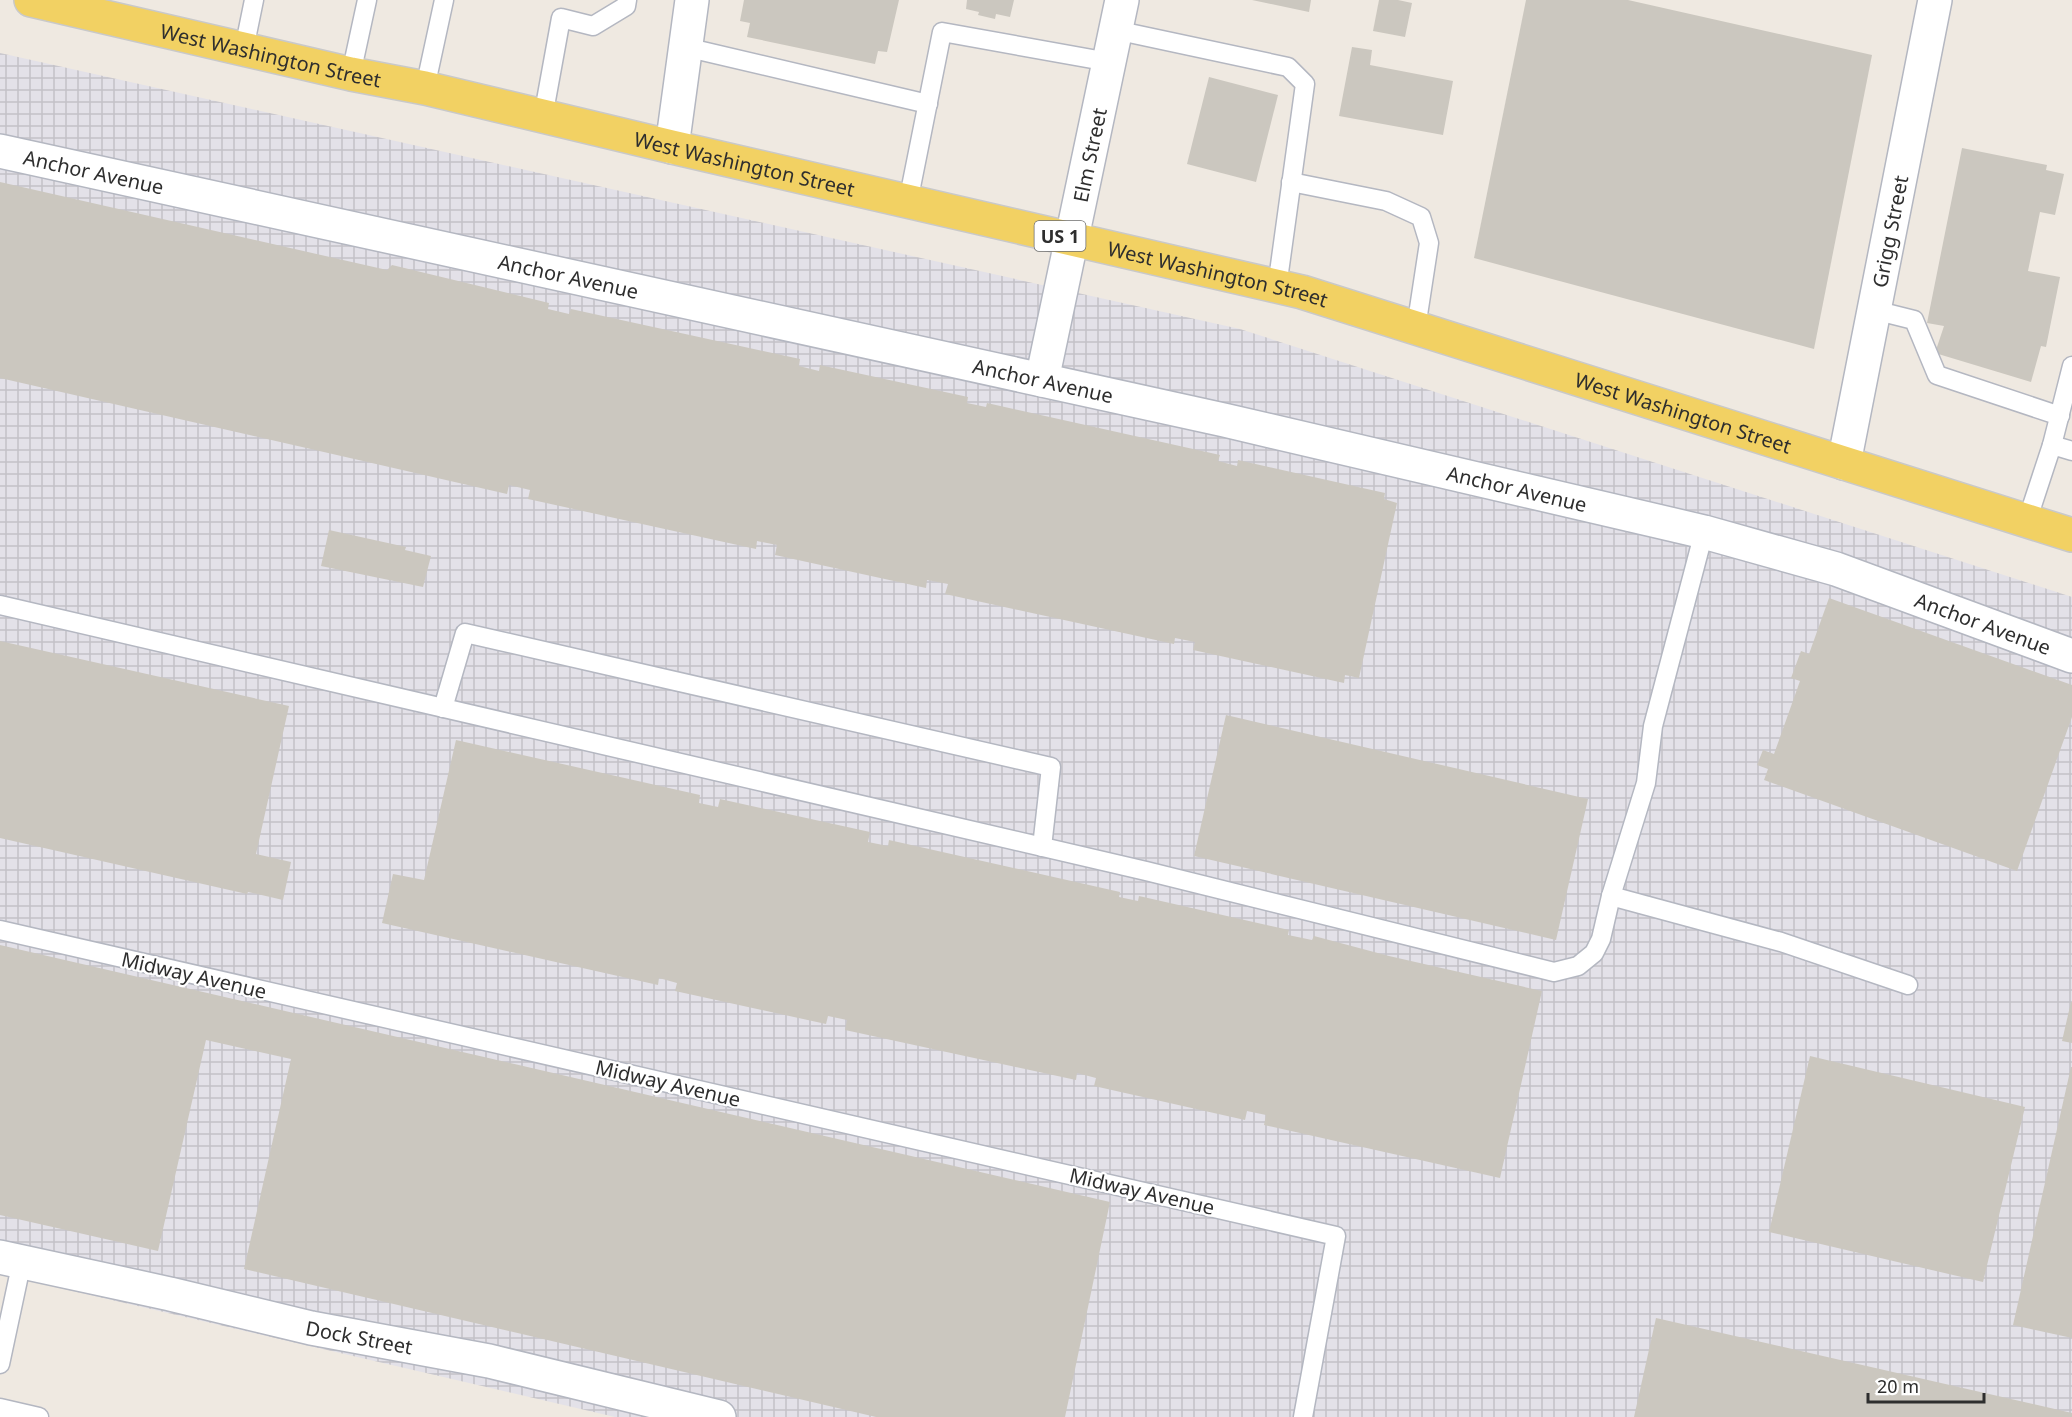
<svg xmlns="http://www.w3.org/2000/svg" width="2072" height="1417" viewBox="0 0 2072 1417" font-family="'Noto Sans',sans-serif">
  <defs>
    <pattern id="industrial-grid" width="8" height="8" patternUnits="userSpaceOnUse" patternTransform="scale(1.5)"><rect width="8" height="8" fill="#e3e1e8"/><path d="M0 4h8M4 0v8" fill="none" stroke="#c3c1c7"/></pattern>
  </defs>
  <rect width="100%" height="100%" fill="#efe9e1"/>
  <path fill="url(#industrial-grid)" d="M0,53L1240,329L2072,597V1417H615L0,1274Z"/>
  <g fill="#cbc7bf">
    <path d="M744,0H899L887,52L878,51L875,64L747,37L750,23L740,21Z"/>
    <path d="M967,0H1014L1010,17L996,14L995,19L978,15L979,12L966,9Z"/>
    <path d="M1252,0H1311L1309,12Z"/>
    <path d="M1379,0H1398L1412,3L1405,37L1373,31Z"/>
    <path d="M1526,0H1628L1872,55L1814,349L1474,258Z"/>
    <path d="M1352,47L1372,50L1370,65L1453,81L1443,135L1339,116Z"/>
    <path d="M1209,77L1278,95L1256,182L1187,164Z"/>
    <path d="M1962,148L2047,165L2046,170L2064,174L2055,215L2040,212L2028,271L2060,277L2046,347L2041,346L2031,382L1935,353L1944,326L1927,323Z"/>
    <path d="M0,182L387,270L392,265L549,303L548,309L569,314L571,309L800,359L799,366L819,371L820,365L968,397L967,403L986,407L987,403L1220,455L1218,461L1237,466L1238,460L1385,493L1384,499L1397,503L1359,678L1345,675L1344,683L1193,650L1195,642L1175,638L1174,644L945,594L948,584L927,580L926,588L775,555L777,545L757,541L756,549L528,499L530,490L509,485L507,494L0,378Z"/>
    <path d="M329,530L406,547L405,550L431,556L423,587L321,566Z"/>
    <path d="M1829,598L2072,685V717L2017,871L1764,780L1768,769L1757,765L1763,750L1774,754L1800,681L1791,678L1801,651L1809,654Z"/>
    <path d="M0,641L289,706L256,854L291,862L283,900L248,892L247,894L0,838Z"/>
    <path d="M1226,715L1588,799L1556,940L1194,856Z"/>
    <path d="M456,740L700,795L699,803L718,807L720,799L870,832L868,842L888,846L889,840L1120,892L1119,897L1138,901L1139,896L1289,930L1288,935L1312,940L1314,936L1389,956L1542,991L1500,1178L1264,1125L1266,1115L1247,1111L1245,1120L1094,1086L1096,1078L1077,1073L1076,1080L845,1030L847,1020L828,1016L826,1024L675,991L677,983L659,978L658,985L382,923L393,874L424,880Z"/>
    <path d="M0,945L1110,1202L1065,1417H876L244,1269L291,1059L206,1040L158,1251L0,1215Z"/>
    <path d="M2071,1002H2072V1043L2062,1041Z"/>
    <path d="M1810,1056L2025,1107L1983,1282L1769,1232Z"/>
    <path d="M2071,1067H2072V1338L2013,1325Z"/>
    <path d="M1656,1318L2072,1413V1417H1634Z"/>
  </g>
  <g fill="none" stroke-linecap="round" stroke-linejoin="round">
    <defs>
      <g id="lane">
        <path d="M1115,30L1288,67L1305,84L1277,287"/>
        <path d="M685,47L928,104"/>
        <path d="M244,49L254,0"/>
        <path d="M351,74L367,0"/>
        <path d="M425,88L444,0"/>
        <path d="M543,117L561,18L593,26L626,6L627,0"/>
        <path d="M1291,182L1386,201L1421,217L1429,243L1416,328"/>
        <path d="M908,202L942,32L1109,62"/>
        <path d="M1874,310L1914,320L1937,375L2060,416"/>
        <path d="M2052,445L2072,366"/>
        <path d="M2027,521L2052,445L2072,451"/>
        <path d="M0,605L1146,871L1554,972L1578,966L1594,953L1601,939L1611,896L1646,783L1653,726L1704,532"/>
        <path d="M443,708L465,633L1051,767L1042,847"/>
        <path d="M1611,896L1781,942L1908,985"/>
        <path d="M0,930L1336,1236L1303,1417"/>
        <path d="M0,1364L22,1261"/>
        <path d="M0,1408L39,1417"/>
      </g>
      <g id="street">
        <path d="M672,147L692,0"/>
        <path id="s1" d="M0,151L1224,420L1704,532L1836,569L2072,656"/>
        <path id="s2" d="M1042,380L1122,0"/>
        <path id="s3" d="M1844,463L1935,0"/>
        <path id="s4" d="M0,1257L170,1294L311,1328L489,1361L719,1417"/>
      </g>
      <g id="primary">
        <path id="s5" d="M31,0L351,74L425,88L672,147L1302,292L2072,535"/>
      </g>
    </defs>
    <use href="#lane" stroke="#b4b7c1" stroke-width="21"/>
    <use href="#street" stroke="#b4b7c1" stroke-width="36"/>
    <use href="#primary" stroke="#c9c9c9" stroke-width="36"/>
    <use href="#lane" stroke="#fff" stroke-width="18"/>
    <use href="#street" stroke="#fff" stroke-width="33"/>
    <use href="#primary" stroke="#f2d163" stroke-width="33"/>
  </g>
  <g text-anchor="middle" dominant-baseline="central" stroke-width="4.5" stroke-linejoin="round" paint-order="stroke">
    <rect fill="#fff" stroke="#6d6d6d" stroke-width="1.5" x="1034.5" y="221" width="51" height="30" rx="4.5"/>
    <g font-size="18" font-weight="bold" fill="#2e2e2e">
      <text x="1060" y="236">US 1</text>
    </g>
    <g font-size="20" fill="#2e2e2e" stroke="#fff">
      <text stroke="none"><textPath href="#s5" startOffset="246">West Washington Street</textPath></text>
      <text stroke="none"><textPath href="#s2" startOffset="230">Elm Street</textPath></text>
      <text stroke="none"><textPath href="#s5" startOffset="732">West Washington Street</textPath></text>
      <text stroke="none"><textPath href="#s1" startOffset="96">Anchor Avenue</textPath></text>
      <text stroke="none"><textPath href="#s3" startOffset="236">Grigg Street</textPath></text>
      <text stroke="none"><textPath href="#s5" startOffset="1218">West Washington Street</textPath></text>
      <text stroke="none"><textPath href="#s1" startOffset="582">Anchor Avenue</textPath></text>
      <text stroke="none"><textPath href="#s1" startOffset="1068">Anchor Avenue</textPath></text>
      <text stroke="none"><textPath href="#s5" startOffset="1704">West Washington Street</textPath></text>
      <text stroke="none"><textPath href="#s1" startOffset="1554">Anchor Avenue</textPath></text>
      <text stroke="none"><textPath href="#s1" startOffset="2040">Anchor Avenue</textPath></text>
      <text transform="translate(194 975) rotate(13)">Midway Avenue</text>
      <text transform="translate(668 1083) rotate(13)">Midway Avenue</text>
      <text transform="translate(1142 1191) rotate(13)">Midway Avenue</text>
      <text stroke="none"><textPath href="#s4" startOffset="368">Dock Street</textPath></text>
    </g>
  </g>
  <path d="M1868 1393v9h116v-9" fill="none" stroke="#2e2e2e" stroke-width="3"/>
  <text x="1877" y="1393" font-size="18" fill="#2e2e2e" stroke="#ffffff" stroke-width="4.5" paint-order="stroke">20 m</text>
</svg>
